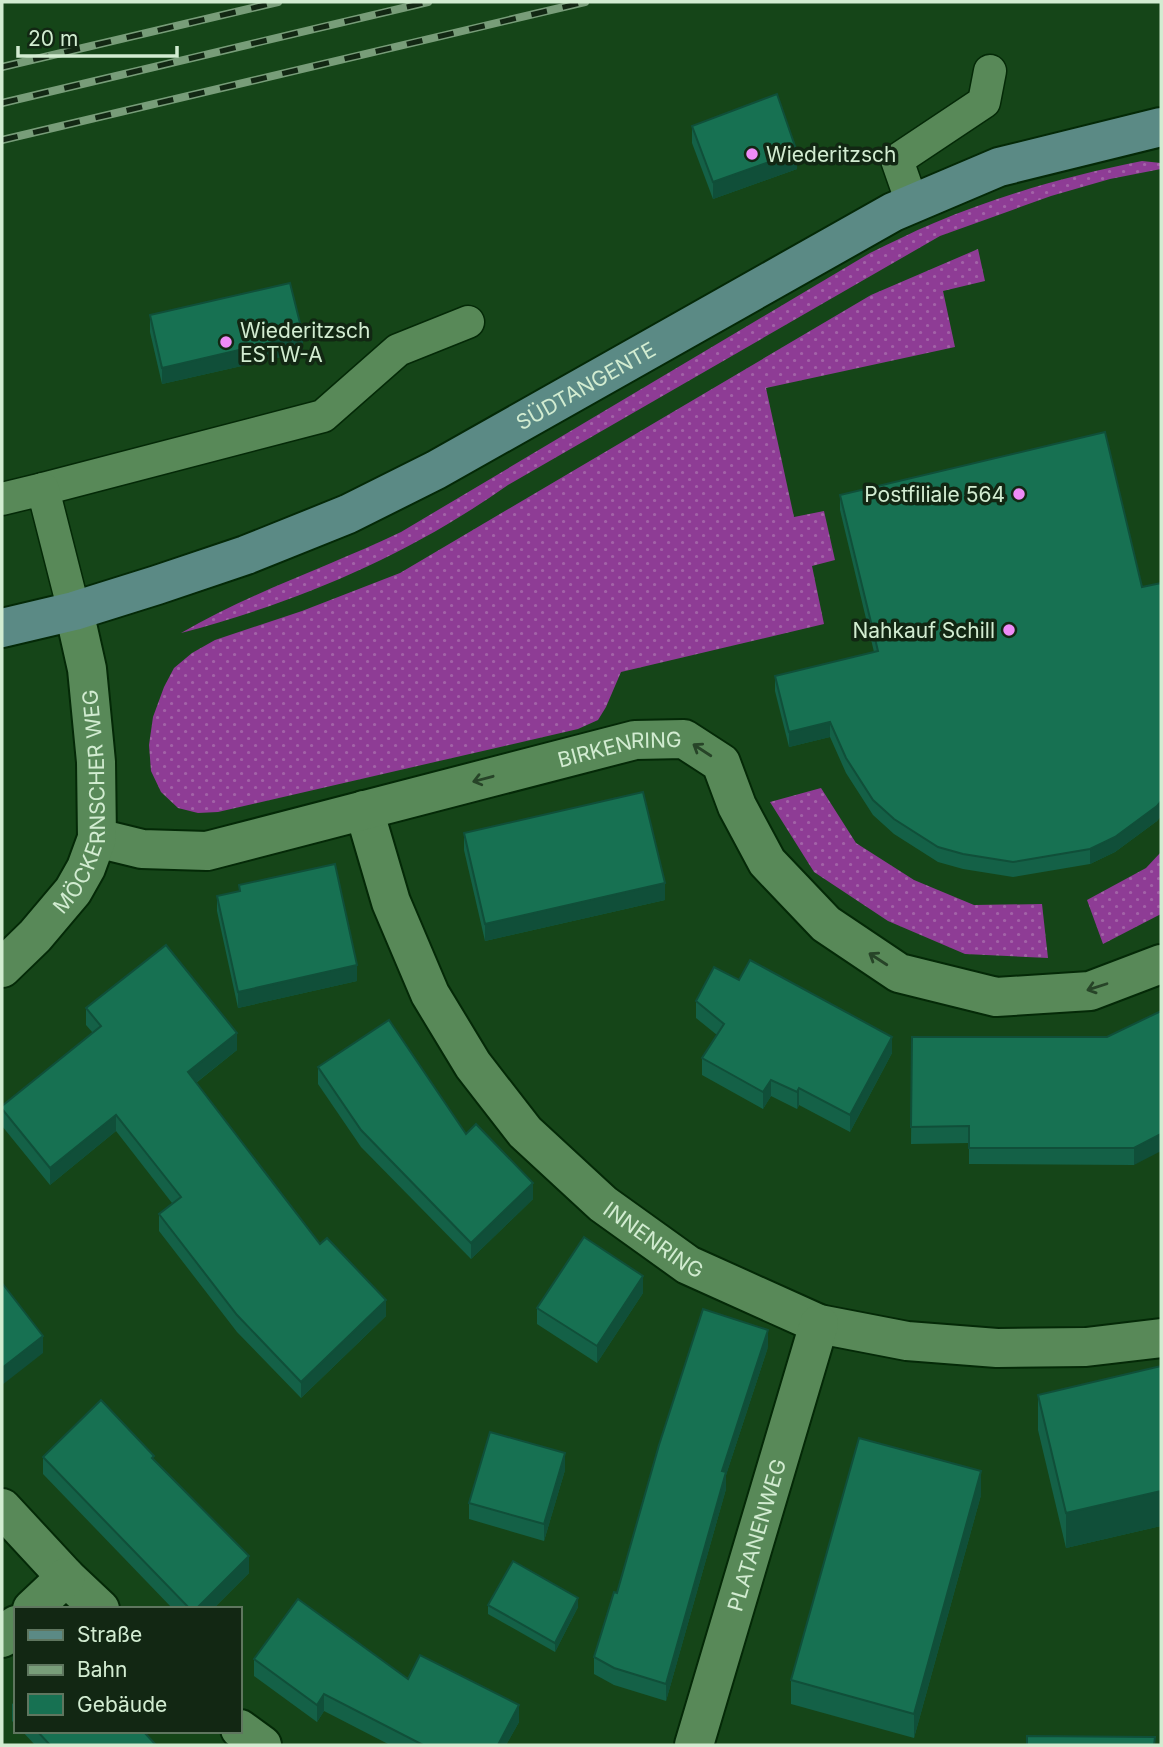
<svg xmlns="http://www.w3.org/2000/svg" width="1163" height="1747" viewBox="0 0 1163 1747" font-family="Inter,sans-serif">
  <defs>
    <pattern id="grass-dots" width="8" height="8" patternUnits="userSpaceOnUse" patternTransform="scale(1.75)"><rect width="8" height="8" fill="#8e3c95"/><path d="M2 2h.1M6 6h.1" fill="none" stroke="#a262a7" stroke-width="1.8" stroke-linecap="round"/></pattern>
  </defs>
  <rect width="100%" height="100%" fill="#154518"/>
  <g fill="url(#grass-dots)">
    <path d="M1142,161L1161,163V169L1110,179L1051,196L940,236L508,485C409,555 299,602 181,633C251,592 328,567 401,532L870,253C891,243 912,232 934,223C1000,195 1071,175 1142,161Z"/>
    <path d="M978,249L985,281L943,291L955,347L766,388L794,517L824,511L835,560L812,566L824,624L621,672L606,707L598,720L578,729L218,812L198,813L178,808L161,792L151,771L149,745L153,717L164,687L174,668L192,653L215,640L302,611L400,573L871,295Z"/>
    <path d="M821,788L856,843L914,880L974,905L1042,904L1048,958L965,954L888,921L814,872L770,802Z"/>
    <path d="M1161,852V914L1103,944L1087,900L1146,868Z"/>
  </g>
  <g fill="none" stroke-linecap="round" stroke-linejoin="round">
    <defs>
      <g id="lane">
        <path d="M912,203L897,160L984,102L990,71"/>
        <path d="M43,489L323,416L398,350L468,322"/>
        <path d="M2,499L43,489L74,611"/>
      </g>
      <g id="street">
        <path id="s1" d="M364,810L391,902L430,994L473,1065L525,1132L603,1204L688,1265L819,1324L907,1341L997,1348L1086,1347L1161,1338"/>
        <path id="s2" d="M97,838L142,849L207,851L635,740L684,739L721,763L737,806L767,862L826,924L899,973L996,997L1090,991L1161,964"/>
        <path id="s3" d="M2,968L35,936L73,891L86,868L97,838L96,762L87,669L74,611"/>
        <path d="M2,1508L66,1577L100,1609"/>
        <path d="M32,1609L66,1577"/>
        <path d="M2,1638L16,1625"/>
        <path d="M240,1729L262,1745"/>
        <path id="s4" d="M694,1745L819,1324"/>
      </g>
      <g id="secondary">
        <path id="s5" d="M2,628L74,611L157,585L246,555L348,514L436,470L893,212L999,167L1161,127"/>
      </g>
    </defs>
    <use href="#lane" stroke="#042907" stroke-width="35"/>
    <use href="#street" stroke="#042907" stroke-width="42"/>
    <use href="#secondary" stroke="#042907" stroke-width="42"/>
    <use href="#lane" stroke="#588958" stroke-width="32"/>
    <use href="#street" stroke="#588958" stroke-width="38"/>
    <use href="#secondary" stroke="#5b8a85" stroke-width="38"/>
    <defs>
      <g id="rail">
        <path d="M2,67L278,2"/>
        <path d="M2,103L428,2"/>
        <path d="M2,140L585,2"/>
      </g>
    </defs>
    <use href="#rail" stroke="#789d79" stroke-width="8"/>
    <use href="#rail" stroke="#122713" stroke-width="5" stroke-dasharray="16" stroke-linecap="butt"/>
  </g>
  <g fill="#146147">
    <path d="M692,126L797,169L713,199L692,143Z"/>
    <path d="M150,315L303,352L162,384L150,332Z"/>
    <path d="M840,495L1142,587L1161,583V816L1157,821L1115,852L1090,864L1013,877L963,869L938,862L894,834L873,815L846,773L830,737L789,747L775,691V676L874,652L840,510Z"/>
    <path d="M464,833L665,900L485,941L464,850Z"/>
    <path d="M239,885L357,981L238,1008L217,911V896L239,891Z"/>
    <path d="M739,980L892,1053L850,1132L799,1105L797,1109L771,1096L763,1109L702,1075V1058L717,1035L696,1018V1001Z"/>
    <path d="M86,1008L237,1050L196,1083L320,1244L386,1316L301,1398L237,1332L159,1231V1214L172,1203L116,1131L50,1185L2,1126V1106L93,1033L86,1025Z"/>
    <path d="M1161,1011L1134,1165L969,1164V1143L911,1144L912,1037H1107Z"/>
    <path d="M318,1067L466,1134L533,1199L471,1259L361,1147L318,1084Z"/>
    <path d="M643,1293L597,1363L537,1324V1308Z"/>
    <path d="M768,1347L726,1475V1489L666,1701L614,1685L594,1674V1657Z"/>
    <path d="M1161,1366V1526L1066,1548L1038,1430V1395Z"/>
    <path d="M43,1457L154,1460L249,1573L213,1609H173L43,1474Z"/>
    <path d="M565,1470L544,1541L469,1519V1503Z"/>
    <path d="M981,1495L914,1738L791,1704V1680Z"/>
    <path d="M488,1605L578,1607L555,1652L488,1614Z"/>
    <path d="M254,1659L408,1679L519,1722L506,1745H390L324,1711L317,1722L254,1676Z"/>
    <path d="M16,1701V1725L12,1721V1704Z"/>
    <path d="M22,1731H143L156,1745H35Z"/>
  </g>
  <g fill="#104f39">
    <path d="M797,152V169L713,199V182Z"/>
    <path d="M303,335V352L162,384V368Z"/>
    <path d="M830,722V737L789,747V732Z"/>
    <path d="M1161,801V816L1157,821L1115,852L1090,864V849Z"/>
    <path d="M665,883V900L485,941V924Z"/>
    <path d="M357,965V981L238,1008V992Z"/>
    <path d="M237,1033V1050L188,1089V1072Z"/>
    <path d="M892,1037V1053L850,1132V1115Z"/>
    <path d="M771,1080V1096L763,1109V1092Z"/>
    <path d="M799,1088V1105L797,1109V1092Z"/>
    <path d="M116,1115V1131L50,1185V1168Z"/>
    <path d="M1161,1134V1151L1134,1165V1148Z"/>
    <path d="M533,1183V1199L471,1259V1243Z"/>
    <path d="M643,1276V1293L597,1363V1346Z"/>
    <path d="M386,1300V1316L301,1398V1382Z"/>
    <path d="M768,1330V1347L726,1475V1489L666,1701V1684L722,1471Z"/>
    <path d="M43,1336V1353L2,1385V1368Z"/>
    <path d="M565,1453V1470L544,1541V1524Z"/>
    <path d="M981,1471V1495L914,1738V1714Z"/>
    <path d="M1161,1491V1526L1066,1548V1513Z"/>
    <path d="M249,1556V1573L213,1609H196Z"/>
    <path d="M578,1598V1607L555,1652V1643Z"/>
    <path d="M324,1694V1711L317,1722V1705Z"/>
    <path d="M519,1705V1722L506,1745H498Z"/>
  </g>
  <g fill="#177152" stroke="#104f39" stroke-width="2">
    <path d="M777,94L797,152L713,182L692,126Z"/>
    <path d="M290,283L303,335L162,368L150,315Z"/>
    <path d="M1105,432L1142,587L1161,583V801L1157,806L1115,837L1090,849L1013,862L963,854L938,847L894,819L873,800L846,758L830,722L789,732L775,676L878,651L840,495Z"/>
    <path d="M643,792L665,883L485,924L464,833Z"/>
    <path d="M335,864L357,965L238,992L217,896L240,891L239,885Z"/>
    <path d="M166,945L237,1033L188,1072L320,1244L327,1238L386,1300L301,1382L237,1315L159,1214L181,1197L116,1115L50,1168L2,1109V1106L101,1026L86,1008Z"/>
    <path d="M750,960L892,1037L850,1115L799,1088L797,1092L771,1080L763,1092L702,1058L724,1024L696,1001L714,967L739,980Z"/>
    <path d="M1161,1011V1134L1134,1148H969V1126L911,1127L912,1037H1107Z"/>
    <path d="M389,1020L466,1134L476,1124L533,1183L471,1243L361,1130L318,1067Z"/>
    <path d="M584,1237L643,1276L597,1346L537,1308Z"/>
    <path d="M2,1283L43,1336L2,1368Z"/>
    <path d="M703,1309L768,1330L722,1471L726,1472L666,1684L614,1668L594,1657L614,1592L617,1593L659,1445Z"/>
    <path d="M1161,1366V1491L1066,1513L1038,1395Z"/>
    <path d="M101,1400L154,1456L152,1458L249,1556L196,1609H190L43,1457Z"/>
    <path d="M490,1432L565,1453L544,1524L469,1503Z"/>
    <path d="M859,1438L981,1471L914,1714L791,1680Z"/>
    <path d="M513,1561L578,1598L555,1643L488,1605Z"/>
    <path d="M298,1599L408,1679L420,1655L519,1705L498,1745H423L324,1694L317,1705L254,1659Z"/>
    <path d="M37,1731H143L156,1745H50Z"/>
    <path d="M1027,1736L1155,1737L1154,1745H1027Z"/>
  </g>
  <defs><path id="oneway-shaft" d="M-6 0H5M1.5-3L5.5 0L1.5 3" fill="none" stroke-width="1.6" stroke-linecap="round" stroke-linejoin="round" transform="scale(1.75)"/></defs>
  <g stroke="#274428">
    <use href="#oneway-shaft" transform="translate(702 750) rotate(-147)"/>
    <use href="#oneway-shaft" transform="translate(483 779) rotate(165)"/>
    <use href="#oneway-shaft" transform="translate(878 959) rotate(-147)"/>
    <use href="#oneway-shaft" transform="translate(1097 987) rotate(162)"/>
  </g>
  <g fill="#ef8bf7" stroke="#122713" stroke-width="2.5">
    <circle cx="752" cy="154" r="7"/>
    <circle cx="226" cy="342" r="7"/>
    <circle cx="1019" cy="494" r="7"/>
    <circle cx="1009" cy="630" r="7"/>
  </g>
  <g text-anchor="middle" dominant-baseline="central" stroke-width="7" stroke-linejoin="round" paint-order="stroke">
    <g font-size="21" fill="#d2ecd1" stroke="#122713" text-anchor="start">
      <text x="766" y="154">Wiederitzsch</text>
      <text x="240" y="330">Wiederitzsch<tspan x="240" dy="24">ESTW-A</tspan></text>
      <text x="1005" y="494" text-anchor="end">Postfiliale 564</text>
      <text x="995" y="630" text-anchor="end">Nahkauf Schill</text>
    </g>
    <g font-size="21" fill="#d2ecd1" stroke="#122713">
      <text stroke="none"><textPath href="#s5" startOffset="635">SÜDTANGENTE</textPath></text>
      <text stroke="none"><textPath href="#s2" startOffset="537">BIRKENRING</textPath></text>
      <text stroke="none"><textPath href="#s3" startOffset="196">MÖCKERNSCHER WEG</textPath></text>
      <text stroke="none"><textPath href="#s1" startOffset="532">INNENRING</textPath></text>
      <text stroke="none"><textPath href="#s4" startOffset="219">PLATANENWEG</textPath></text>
    </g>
  </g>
  <rect width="1163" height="1747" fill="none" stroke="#d2ecd1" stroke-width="7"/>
  <rect x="14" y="1607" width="228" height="126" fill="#122713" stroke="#5f765f" stroke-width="2"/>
  <rect x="28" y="1630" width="35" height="10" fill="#5b8a85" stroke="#5f765f" stroke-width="2"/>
  <text x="77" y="1642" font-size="21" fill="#d2ecd1">Straße</text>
  <rect x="28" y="1665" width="35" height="10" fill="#789d79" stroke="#5f765f" stroke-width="2"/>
  <text x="77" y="1677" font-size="21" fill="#d2ecd1">Bahn</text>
  <rect x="28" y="1694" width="35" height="21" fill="#177152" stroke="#5f765f" stroke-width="2"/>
  <text x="77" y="1712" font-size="21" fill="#d2ecd1">Gebäude</text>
  <path d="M18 46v10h159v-10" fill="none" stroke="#d2ecd1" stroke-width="3.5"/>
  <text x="28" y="46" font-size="21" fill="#d2ecd1" stroke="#122713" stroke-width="5" paint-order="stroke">20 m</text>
</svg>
